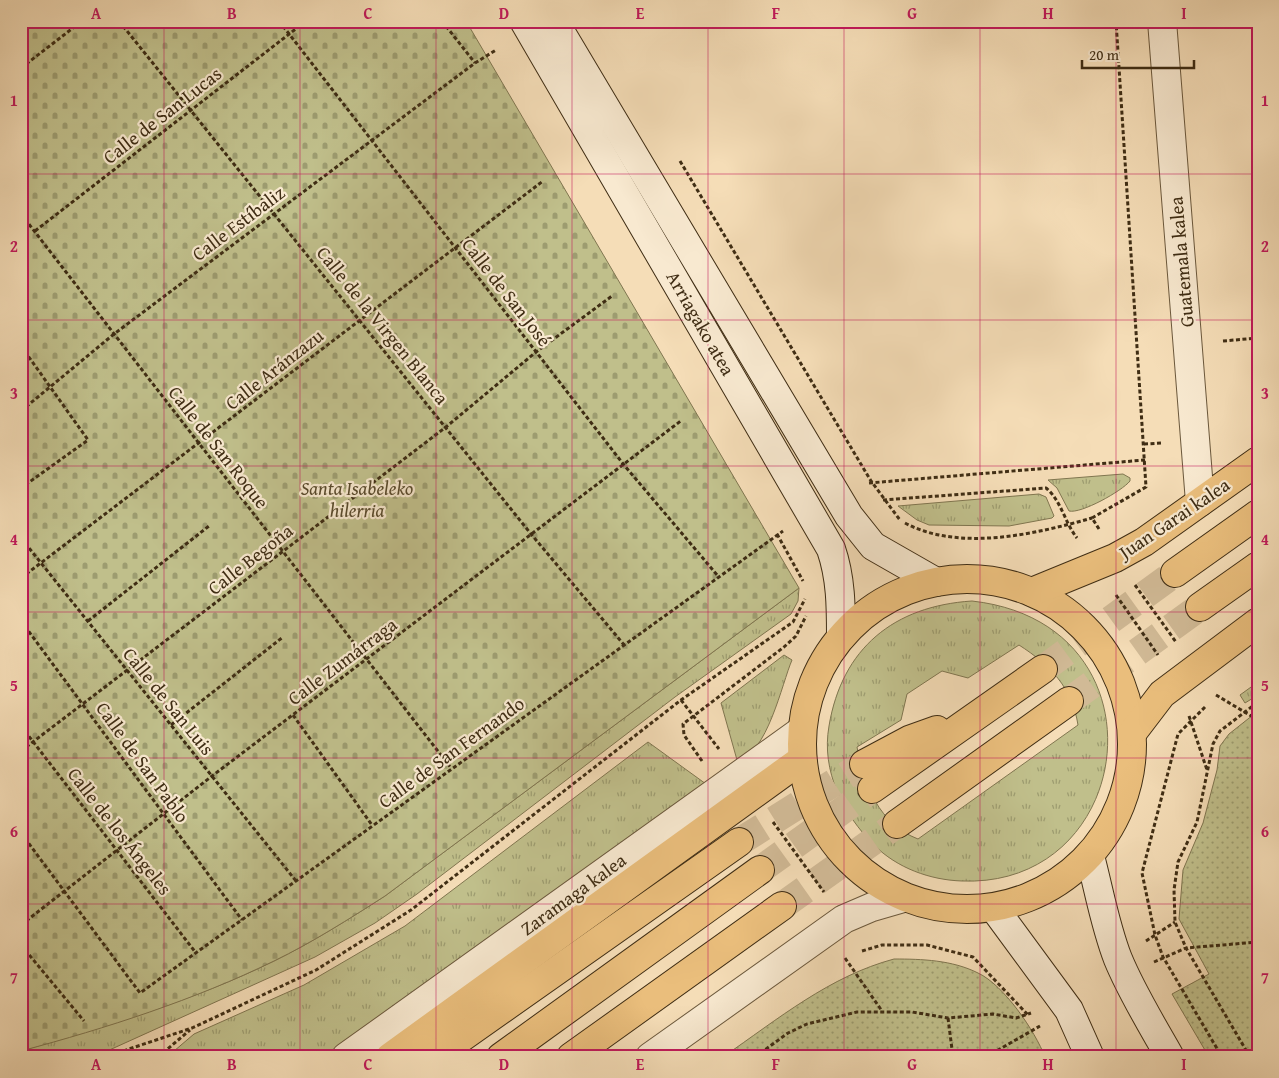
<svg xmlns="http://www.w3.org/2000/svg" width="1279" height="1078" viewBox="0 0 1279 1078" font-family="'Gentium Book Plus',serif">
  <defs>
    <pattern id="grass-tufts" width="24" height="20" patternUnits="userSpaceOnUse" patternTransform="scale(1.25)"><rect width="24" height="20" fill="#c0bf8b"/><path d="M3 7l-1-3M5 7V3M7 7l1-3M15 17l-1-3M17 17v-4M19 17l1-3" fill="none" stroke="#9d9c70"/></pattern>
    <pattern id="cemetery-stones" width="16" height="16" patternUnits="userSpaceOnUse" patternTransform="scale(1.25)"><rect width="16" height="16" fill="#c0bf8b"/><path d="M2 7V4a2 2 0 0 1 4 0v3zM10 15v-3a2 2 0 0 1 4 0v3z" fill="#9d9c70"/></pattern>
    <pattern id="park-dots" width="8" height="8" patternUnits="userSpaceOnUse" patternTransform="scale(1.25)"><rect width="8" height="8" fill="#c0bf8b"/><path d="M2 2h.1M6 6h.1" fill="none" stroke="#9d9c70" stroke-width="1.8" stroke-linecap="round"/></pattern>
  </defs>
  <rect width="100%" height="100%" fill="#f5ddb7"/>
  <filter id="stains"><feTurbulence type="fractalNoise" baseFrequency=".004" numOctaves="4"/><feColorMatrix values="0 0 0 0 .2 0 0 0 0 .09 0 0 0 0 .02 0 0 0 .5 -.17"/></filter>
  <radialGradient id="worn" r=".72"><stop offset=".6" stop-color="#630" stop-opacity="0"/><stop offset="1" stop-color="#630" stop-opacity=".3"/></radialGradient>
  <g fill="url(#grass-tufts)" stroke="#807650" fill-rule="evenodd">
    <path d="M1123,474L1130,478V481C1122,491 1081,514 1069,511L1057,488L1048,480Z"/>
    <path d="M1039,494L1046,497L1054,516L1052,518L1009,526L929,525L917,520L898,506Z"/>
    <path d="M799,588L798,601L791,614L675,697L417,894L375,923L315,957L105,1052L87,1057H22L21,1051C107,1025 193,1001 274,961C313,942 349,919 385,896Z"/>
    <path d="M972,601C1170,623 1138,888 962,881C930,880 897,868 874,845C843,814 821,771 829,726C842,648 894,606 972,601ZM1019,645C1050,665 1072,687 1078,725L918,839C879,824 864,785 857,747L901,720L907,694L942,671L968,678Z"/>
    <path d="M784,655L792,660C782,683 767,756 737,760L721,703Z"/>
    <path d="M1258,682V695L1245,703L1240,695Z"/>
    <path d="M648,742L706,784L324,1057H167L194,1034L304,985L405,926Z"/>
  </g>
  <path fill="url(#cemetery-stones)" stroke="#807650" d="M21,21H466L799,588L385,896C349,919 313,942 274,961C194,1000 107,1028 21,1051Z"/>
  <g fill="url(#park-dots)" stroke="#807650">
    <path d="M1258,711V1057H1209L1172,994L1209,974L1179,919L1183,870L1203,823L1217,770L1220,746L1229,734Z"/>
    <path d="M894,959C922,959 952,960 978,973C1004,985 1035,1031 1045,1057H723C778,1019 830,976 894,959Z"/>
  </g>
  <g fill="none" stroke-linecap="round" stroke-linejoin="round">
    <g stroke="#d1ba96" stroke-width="28" stroke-dasharray="28 14" stroke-linecap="butt">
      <path d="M1043,669L1175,573"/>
      <path d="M1069,701L1200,607"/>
      <path d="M739,842L864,764"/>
      <path d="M760,870L872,789"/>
      <path d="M782,906L897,824"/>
    </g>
    <defs>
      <g id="street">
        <path d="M1162,21L1200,502"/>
        <path d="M346,1057L801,731"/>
        <path d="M650,1057L844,919L872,907L903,898"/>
      </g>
      <g id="secondary">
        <path d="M524,21L831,549C841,578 841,607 841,637"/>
        <path d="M554,21L849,516L873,546L936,582"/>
        <path d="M1090,856C1099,890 1105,926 1118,959C1132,993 1152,1025 1170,1057"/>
        <path d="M994,908L1069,1010L1090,1057"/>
      </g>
      <g id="primary">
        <path d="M1175,573L1258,514"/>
        <circle cx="967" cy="744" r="165"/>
        <path d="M1032,592L1115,558L1144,542L1258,461"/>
        <path d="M1200,607L1258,566"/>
        <path d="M1133,732L1162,694L1258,622"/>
        <path d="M864,764L909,740L937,730"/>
        <path d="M872,789L1043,669"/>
        <path d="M897,824L1069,701"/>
        <path d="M390,1057L801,760"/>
        <path d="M434,1057L739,842"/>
        <path d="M501,1057L760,870"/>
        <path d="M571,1057L782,906"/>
      </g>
    </defs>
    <use href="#street" stroke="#6c593d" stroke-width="30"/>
    <use href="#secondary" stroke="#3f2d14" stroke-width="30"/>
    <use href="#primary" stroke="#3f2d14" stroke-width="30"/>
    <g stroke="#3f2d14" stroke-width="3" stroke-dasharray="4 2.5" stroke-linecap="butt">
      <path d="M119,21L531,534L625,646"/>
      <path d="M279,21L624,465L718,576"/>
      <path d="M442,21L475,63"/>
      <path d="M21,68L82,21"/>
      <path d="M680,161L871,481L900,520"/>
      <path d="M21,214L451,768"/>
      <path d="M35,231L306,21"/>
      <path d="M1223,341L1258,338"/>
      <path d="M21,346L88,440L21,488"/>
      <path d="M21,411L114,334L475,63L496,50"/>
      <path d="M1144,444L1162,443"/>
      <path d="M869,483L1145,460"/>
      <path d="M883,500L1046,488C1061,500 1065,523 1077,538"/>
      <path d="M905,523C959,552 1036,534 1092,518"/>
      <path d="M1099,529L1092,518L1146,487L1116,21"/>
      <path d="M777,534L803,581"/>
      <path d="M21,538L296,881"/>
      <path d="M21,578L543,181"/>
      <path d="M1135,585L1176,642"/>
      <path d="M1116,595L1158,655"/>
      <path d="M21,621L242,920"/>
      <path d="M88,621L209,526"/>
      <path d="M1216,695L1258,720"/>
      <path d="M681,700L719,749"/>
      <path d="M1205,707L1178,734L1142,873L1155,935L1163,957L1222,1057"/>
      <path d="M293,715L372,825"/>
      <path d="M1189,716L1207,770"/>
      <path d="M171,725L283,637"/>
      <path d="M21,726L196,953"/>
      <path d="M21,751L446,427L536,352L612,296"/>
      <path d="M702,761L684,735L683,724L784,647L796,636L806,616"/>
      <path d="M773,822L824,892"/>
      <path d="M21,833L140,993L783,531"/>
      <path d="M21,925L212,776L682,420"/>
      <path d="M1146,941L1175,922"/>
      <path d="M21,945L84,1021"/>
      <path d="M862,951L882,945H927L973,957L1028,1015"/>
      <path d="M845,958L882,1011"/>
      <path d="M1154,962L1186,948L1258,942"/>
      <path d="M948,1018L953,1057"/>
      <path d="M105,1057L192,1028L316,970L411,910L681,700L793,622L805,599"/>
      <path d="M158,1057L190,1030"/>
      <path d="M755,1057L788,1033L807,1024L857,1012H912L948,1018L993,1014L1016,1018L1031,1013"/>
      <path d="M986,1057L1040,1026"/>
      <path d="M1250,1057L1186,948L1175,922L1174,890L1178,862L1197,822L1213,744L1220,731L1258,702"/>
    </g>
    <use href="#street" stroke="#f8e9d0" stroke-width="28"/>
    <use href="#secondary" stroke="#f8e9d0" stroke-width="28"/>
    <use href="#primary" stroke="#eabe7c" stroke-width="28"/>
  </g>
  <path fill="none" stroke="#c2185b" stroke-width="1" stroke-opacity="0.55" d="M164,21V1057M300,21V1057M436,21V1057M572,21V1057M708,21V1057M844,21V1057M980,21V1057M1116,21V1057M21,174H1258M21,320H1258M21,466H1258M21,612H1258M21,758H1258M21,904H1258"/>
  <g text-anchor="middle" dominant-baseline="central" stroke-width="4.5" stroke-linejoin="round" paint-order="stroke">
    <g font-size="19" fill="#3f2d14" stroke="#f8e9d0">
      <text transform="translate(162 115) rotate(-38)">Calle de San Lucas</text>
      <text transform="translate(238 223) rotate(-37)">Calle Estíbaliz</text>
      <text transform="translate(1181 262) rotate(-95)">Guatemala kalea</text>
      <text transform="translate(507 292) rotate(52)">Calle de San José</text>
      <text transform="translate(701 323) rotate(60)">Arriagako atea</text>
      <text transform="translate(383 325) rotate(51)">Calle de la Virgen Blanca</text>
      <text transform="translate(274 369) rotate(-38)">Calle Aránzazu</text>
      <text transform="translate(219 447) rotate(52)">Calle de San Roque</text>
      <text transform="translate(1174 518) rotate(-34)">Juan Garai kalea</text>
      <text transform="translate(250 559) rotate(-38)">Calle Begoña</text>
      <text transform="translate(342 661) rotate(-37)">Calle Zumárraga</text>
      <text transform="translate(169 701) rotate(51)">Calle de San Luis</text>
      <text transform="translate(451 752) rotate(-36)">Calle de San Fernando</text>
      <text transform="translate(143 762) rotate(54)">Calle de San Pablo</text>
      <text transform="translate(120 831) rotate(52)">Calle de los Ángeles</text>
      <text transform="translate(573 894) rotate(-36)">Zaramaga kalea</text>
    </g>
    <g font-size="19" font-style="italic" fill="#594a2c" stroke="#f8e9d0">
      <text x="357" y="488">Santa Isabeleko<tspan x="357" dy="22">hilerria</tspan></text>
    </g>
  </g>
  <rect width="1279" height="1078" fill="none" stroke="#f5ddb7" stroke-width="55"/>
  <path d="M1082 60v8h112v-8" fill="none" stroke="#3f2d14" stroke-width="2.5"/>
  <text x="1089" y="60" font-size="15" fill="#3f2d14" stroke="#f8e9d0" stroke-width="4" paint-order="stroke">20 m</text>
  <rect x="28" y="28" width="1224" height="1022" fill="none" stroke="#c2185b" stroke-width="2"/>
  <g font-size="16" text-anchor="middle" font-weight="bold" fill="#c2185b">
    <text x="96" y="19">A</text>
    <text x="232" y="19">B</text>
    <text x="368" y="19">C</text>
    <text x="504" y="19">D</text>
    <text x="640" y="19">E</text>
    <text x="776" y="19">F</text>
    <text x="912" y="19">G</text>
    <text x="1048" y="19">H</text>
    <text x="1184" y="19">I</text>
    <text x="14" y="106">1</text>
    <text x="1265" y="106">1</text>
    <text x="14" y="252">2</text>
    <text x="1265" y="252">2</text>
    <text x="14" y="399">3</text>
    <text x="1265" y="399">3</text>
    <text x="14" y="545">4</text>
    <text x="1265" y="545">4</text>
    <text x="14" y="691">5</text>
    <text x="1265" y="691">5</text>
    <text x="14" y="837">6</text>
    <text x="1265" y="837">6</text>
    <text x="14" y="983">7</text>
    <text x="1265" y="983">7</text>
    <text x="96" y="1070">A</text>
    <text x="232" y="1070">B</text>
    <text x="368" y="1070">C</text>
    <text x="504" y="1070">D</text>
    <text x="640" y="1070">E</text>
    <text x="776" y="1070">F</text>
    <text x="912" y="1070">G</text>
    <text x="1048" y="1070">H</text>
    <text x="1184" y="1070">I</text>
  </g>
  <rect width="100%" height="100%" filter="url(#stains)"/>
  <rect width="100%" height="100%" fill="url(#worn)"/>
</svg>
